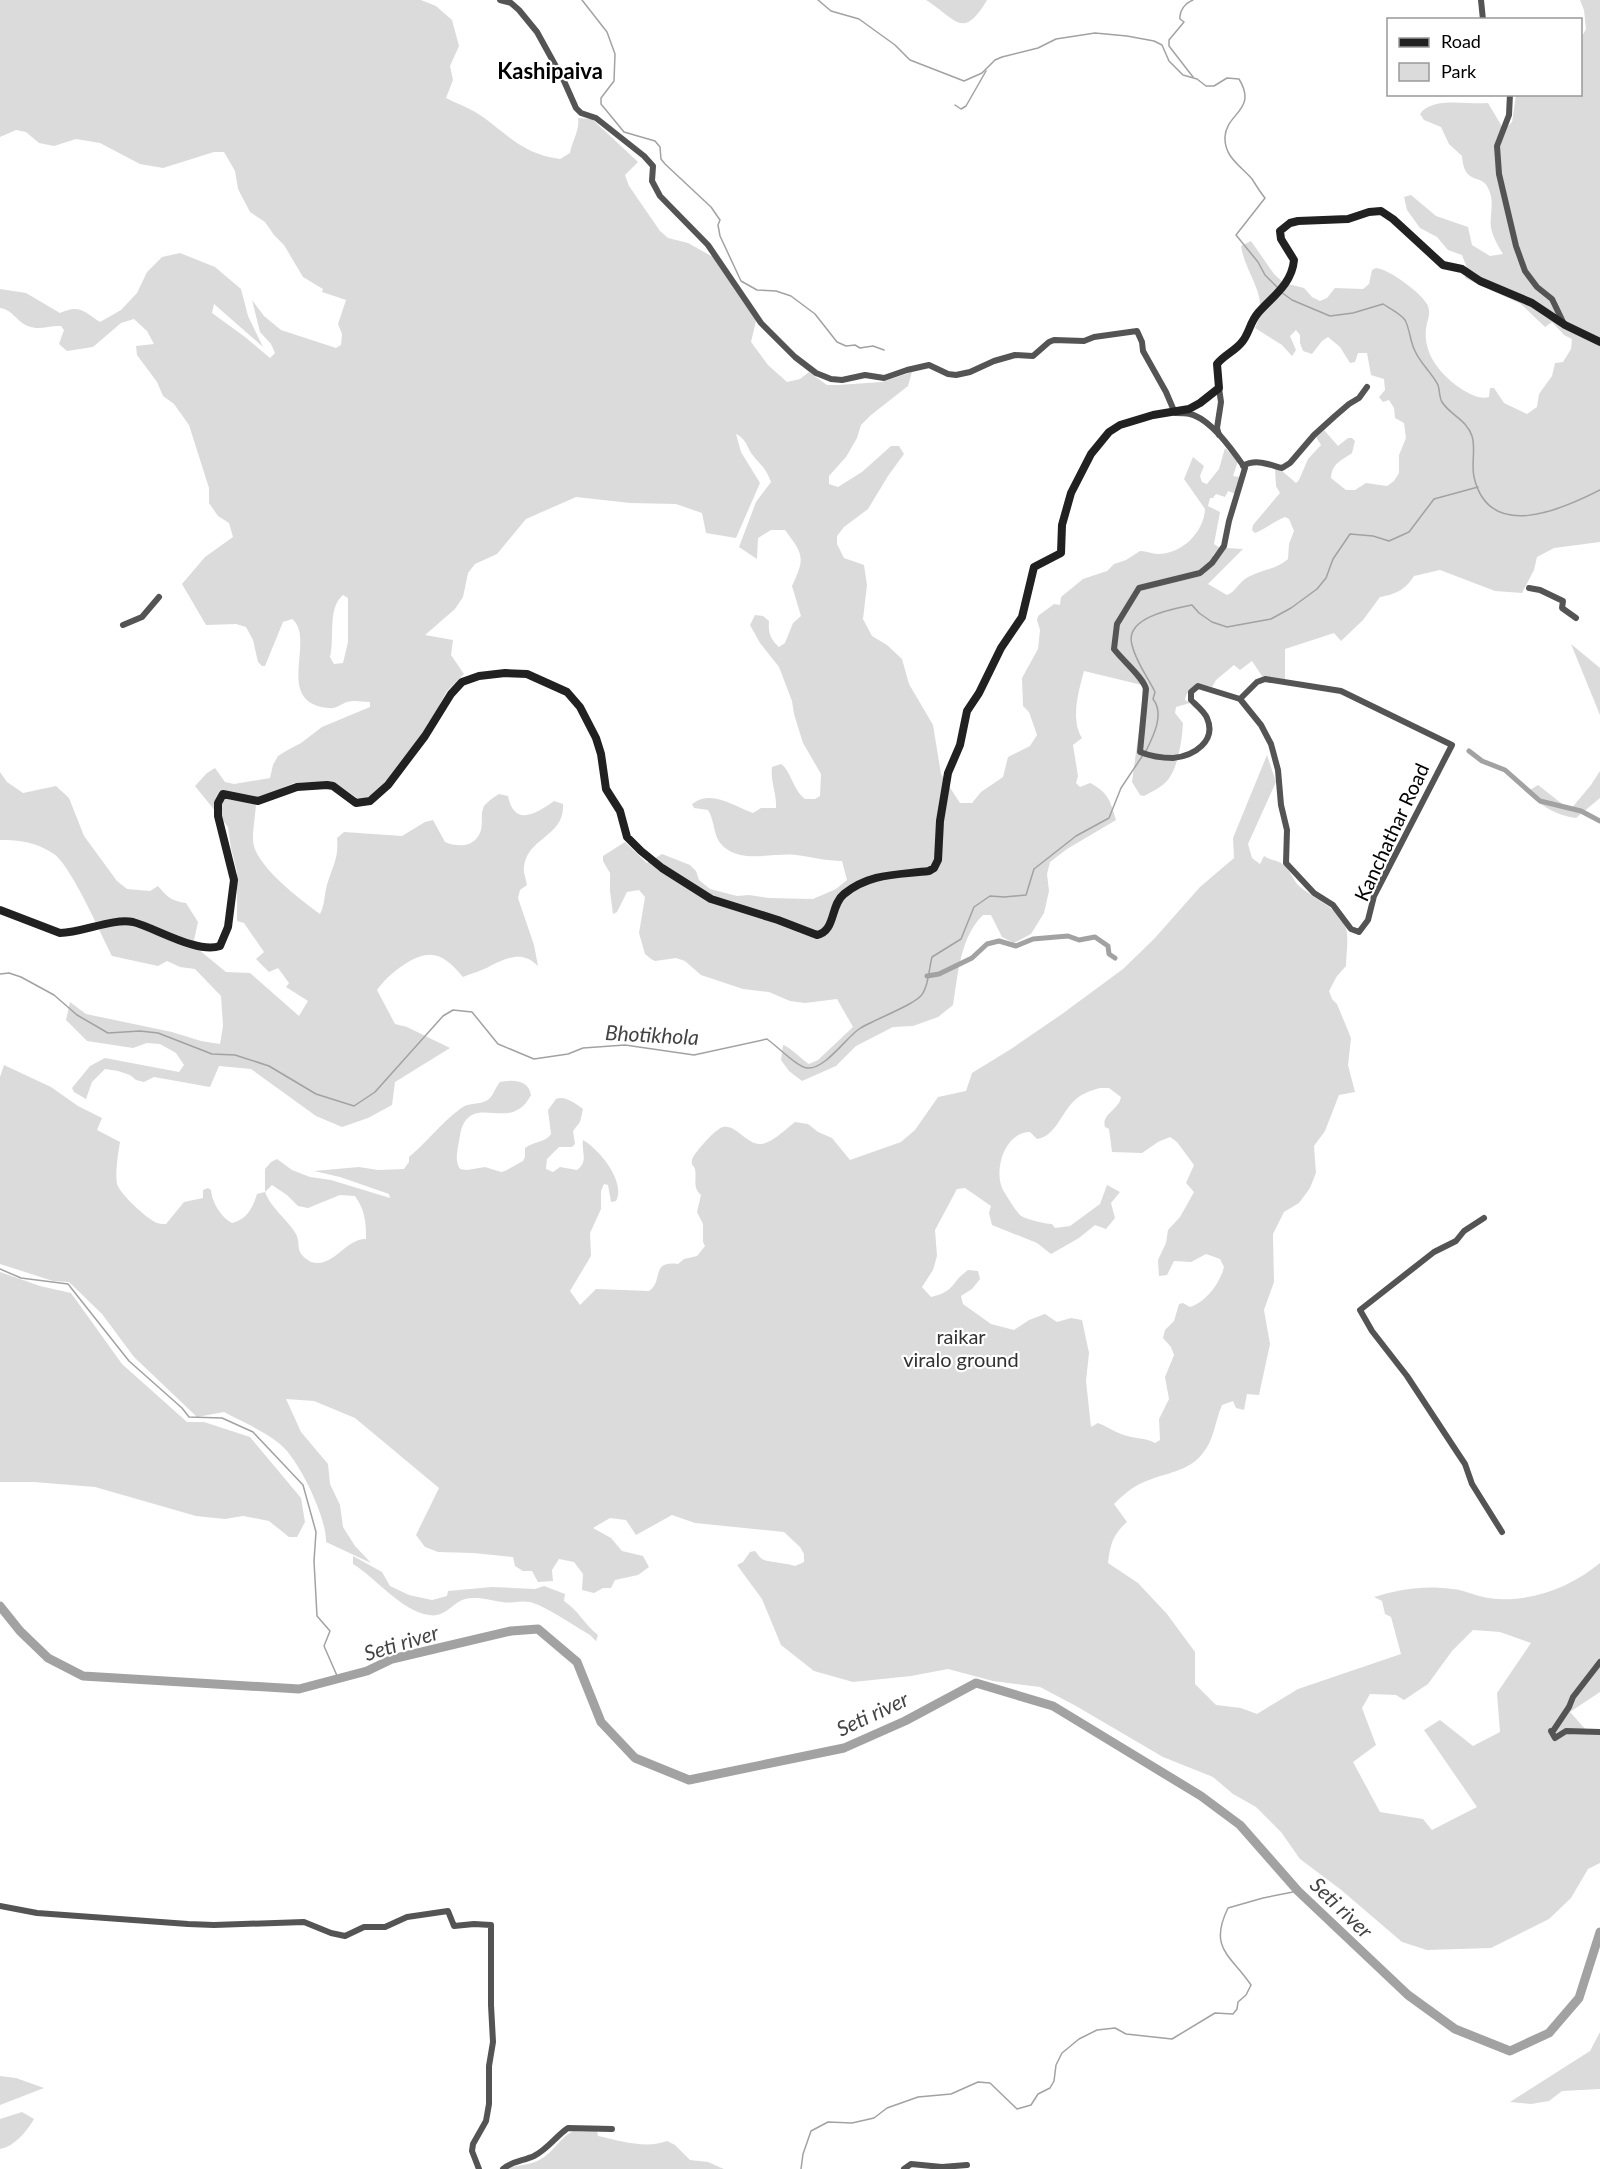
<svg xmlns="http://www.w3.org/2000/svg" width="1600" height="2169" viewBox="0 0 1600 2169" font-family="Lato,sans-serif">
  <rect width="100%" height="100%" fill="#fff"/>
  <g fill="#dbdbdb" fill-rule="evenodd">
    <path d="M0,0H421L436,6L452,20L459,46L450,66L453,80L446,98C458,104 472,109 483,117C510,137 524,154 560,159L570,153C572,141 580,130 578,118L592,119L638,162L625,175L629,186L660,231L668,238L688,243L713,257L756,321L751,342L768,365L787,382L800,379L809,372L827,385H838L882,382L912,372L908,386L871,415L861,425L857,438L846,457L829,476V484L838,487L862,472L891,446H899L904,454L888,476L868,509L844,527L837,536V544L844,558L864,565L867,585L863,619L872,636L887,645L902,659L909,684L933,725L941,774L960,803H972L981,792L1003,777L1008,757L1030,746L1037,735L1029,712L1023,706L1022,678L1038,649L1040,630L1037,620L1038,616L1054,604L1060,605L1061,597L1083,579L1107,571L1114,564L1126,560L1140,551C1147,551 1152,554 1158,554C1182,554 1204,532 1205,509L1184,479L1193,457L1204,466L1200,476L1202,482L1207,484L1219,469L1225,448L1238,461L1233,476L1240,477L1236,494L1228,491L1225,497L1216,494L1213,498H1210L1208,506L1220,512L1214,544L1220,548L1213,555L1216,561L1226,548L1243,549L1208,584L1227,595C1235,592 1238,584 1245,579C1258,570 1276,570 1288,559L1289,544L1294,531L1289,519L1285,517C1274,521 1266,529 1255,533L1252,530L1253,525L1280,493L1276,486L1275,468L1281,470L1296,483L1299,480L1308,459L1321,445L1316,437L1324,430L1338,446L1348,438H1352L1355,441L1352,453C1341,461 1332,463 1331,478L1346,490H1355L1366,483L1387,486L1394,481L1399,473V455L1406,438L1404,423L1395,418L1394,408L1389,400L1383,402L1379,397L1385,390L1384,379L1371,375L1367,353H1358L1355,362L1350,363L1340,347L1328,337L1322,341L1312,354L1303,351L1300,343V335L1296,330L1290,336L1296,350L1292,356L1282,345L1255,328C1271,296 1246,277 1241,246L1251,241L1274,274L1284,283L1304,288L1312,297L1320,301L1327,298L1335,288L1363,289L1369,284L1372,270L1376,268C1389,269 1423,294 1428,306C1431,315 1427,320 1426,329C1423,355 1442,376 1463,390C1470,394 1480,400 1489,397L1490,388H1494L1504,403L1527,414L1537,407L1539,394L1552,376L1555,363L1563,362L1571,349L1572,339L1564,335L1552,322L1545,327L1521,304L1465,278L1467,268L1462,255L1448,250L1437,237L1420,228L1407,210L1404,197L1411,195L1436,216L1468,227L1472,245L1490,256L1503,254C1498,246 1493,237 1491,228C1489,214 1496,201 1487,186C1480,174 1464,185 1462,156L1449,144L1441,127L1424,120L1420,114C1432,96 1468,105 1488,103L1504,130L1512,122L1516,95L1580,94L1581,38L1586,29L1584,10L1580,0H1600V542L1554,548L1537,557L1534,570L1522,593L1495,591L1440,570L1414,576C1405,590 1396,594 1380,597L1363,620L1341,641L1334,633L1285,649V680L1262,676L1252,661L1240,670L1234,665L1216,680L1212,687C1198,683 1188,685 1185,700L1190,703L1176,707L1175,713L1183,723C1182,740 1178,771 1165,783C1160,788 1151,792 1144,796L1140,795L1132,782L1142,708V685L1084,671C1079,690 1070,719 1082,738L1073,745L1078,776L1076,783L1080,787L1090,783C1109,793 1110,801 1116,820L1067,849L1050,862L1047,874L1049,891L1044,913L1031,934L1014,943L1002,937L991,915H983C960,937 958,975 953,1005L938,1017L913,1026L893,1027L856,1046L836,1066L802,1081L789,1071L781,1060L783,1045C789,1046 801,1059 809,1064L818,1060L853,1027L837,999L805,1003L790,1001L769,992L743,989L701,975L685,961L676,958L655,961L651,959L645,954L639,933L645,897L639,890L627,892L617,912L613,914L610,891V873L603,861V856L625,842L647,863L662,854L690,865L696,871L699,880L710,889L737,896L749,895L769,898L813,899L836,889L847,880L842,861C826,861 812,857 796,855C773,852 739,865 721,844C713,835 715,821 708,810L694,808L692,804C712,789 733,806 753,813L761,808H776C777,794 770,781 772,767L781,764C792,772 791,787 805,799H815L820,796L821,774L803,743L794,714L792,701L779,667L760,643L750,625L755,615L763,616L769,621C768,632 770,639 779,647L785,643L793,623L801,616L792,586C805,558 804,555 785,530H771L758,538L757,559L739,547L756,502L771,482C765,466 760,465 751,453C746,444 745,438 736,434L741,452L760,483L736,538L706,533L702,513L676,504L630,503L576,497L526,519L497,554L475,564L468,573L463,597L455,609L425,635L453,640L451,655L464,674L447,691L431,721L399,766L375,794L360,800L334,782H318L294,783L268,794L256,803C256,814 251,836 254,846C260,869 301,900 320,914C325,905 324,895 327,885C332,867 339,859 337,838L344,832L402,836L425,822L433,820L445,842C459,848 476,847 481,830C483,822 480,814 484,806C488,801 494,797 499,794L508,796C514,827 536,814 554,801L563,804C565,837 527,837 524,867C523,872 526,879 527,885L520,890L518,898L534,945L538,966C522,950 507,958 490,966C482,971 472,973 463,977C444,955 432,947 405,964C394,971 385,979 377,990L395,1024L407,1027L450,1048L395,1082L392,1105L368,1118L342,1127L316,1116L251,1069L219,1066L210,1087L154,1077L144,1082L136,1080L130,1075L118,1071L105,1069L92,1082L86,1099L74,1092L72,1088L90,1066L105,1058L179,1072L184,1065L176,1053L160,1044L147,1043L133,1048L87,1041L66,1020L70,1002L86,1014L172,1032L201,1041L220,1044L223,1026L221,996L195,969L180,967L167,961L158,966L112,956C101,934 71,866 54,854C36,842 20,840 0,840V772L7,782L23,793L56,786L69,798L84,836L117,881L127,889L150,891L158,886C167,897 172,901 186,903L198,922L193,945L226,972L250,973L299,1016L308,1001L286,987L289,983L278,968L269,972L256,959L264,952L244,923L237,921V872L231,848L228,827L195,786L207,773L215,768L225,782L234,784L270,778L273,765L278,756L286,751L301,743L322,727L370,707V702C363,702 354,700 347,702C341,704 336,709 329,708C272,703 317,639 292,619L283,622L265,666H262L258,662L253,640L246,627L236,624L206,625L182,584L205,557L233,537L229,523L218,516L209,503V488L189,425L174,404L163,396L157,382L137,355L136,346L154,344L147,331L134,319L121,323L93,347L67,351L59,344L64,330L61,326C49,325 40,331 28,326C17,322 12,309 0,308V289L26,293L60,313C79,304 84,311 100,322L121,310L137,293L147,272L162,257L180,253L215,267L241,289L248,316L263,347L214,304L212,313L245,337L270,358L275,353L271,344L260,332L252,300L264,316L281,330L336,348L341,345L342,334L338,324L346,300L322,292L323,289L303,277L284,245L274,235L265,222L250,212L238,189L235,171L224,152H214L163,168L140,164L100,143L76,139L54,146L39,143L26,132L16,130L0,137ZM343,595L348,598V642L343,663L334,664L330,657C335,639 327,608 343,595Z"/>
    <path d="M926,0H987C963,41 956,19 926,0Z"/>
    <path d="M1571,644L1600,668V715Z"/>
    <path d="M1267,755L1276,782L1248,844L1252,858L1260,864L1264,856C1271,861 1278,860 1285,866C1290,871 1293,879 1298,885C1313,899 1339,907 1346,928C1349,939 1346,955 1346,966L1337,976L1329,991L1332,999L1337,1004L1351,1038L1348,1065L1355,1092L1339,1095L1325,1131L1314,1146L1316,1173L1310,1188L1299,1203L1284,1212L1273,1234L1274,1282L1264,1310L1270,1344L1259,1395L1247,1394L1244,1410L1236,1408L1233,1401L1222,1405C1215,1421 1214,1440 1203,1453C1189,1472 1164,1473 1144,1482C1132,1487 1123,1495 1114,1504L1127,1522C1113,1534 1110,1545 1108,1563L1138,1583L1167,1614L1195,1652V1684L1216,1705L1241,1708L1257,1714L1298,1689L1401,1654L1391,1617L1385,1614L1382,1601L1374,1597C1400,1589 1425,1585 1452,1589C1464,1590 1476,1596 1488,1598C1528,1604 1570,1588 1600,1563V1692L1570,1712L1586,1730H1600V1863L1588,1869L1571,1898L1549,1919L1491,1948L1427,1950L1402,1942L1340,1889L1300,1859L1281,1832L1256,1807L1233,1794L1213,1777L1163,1757L1076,1706L1040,1687L993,1681L948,1669L911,1676L853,1682L814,1671L781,1645L762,1599L737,1565L743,1562L750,1552L755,1551C758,1554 759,1557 762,1559C766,1562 787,1563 795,1566L804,1562V1554L800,1547L784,1532L695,1523L672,1515L636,1535L626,1520L610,1518L593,1528L611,1538L622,1551L643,1556L649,1567L638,1575L615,1580L611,1588H603L594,1593L582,1590L583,1574L574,1562L559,1559L552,1570L553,1581L538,1582L532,1571H523L515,1566L513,1557L473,1553L438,1552L425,1547L416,1535L439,1488L355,1418L314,1401L286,1399L301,1432L328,1464L330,1484L340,1505L343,1527L355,1546L371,1563L326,1542C327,1518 299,1460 281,1445C270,1434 239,1420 224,1412L197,1417L134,1357L102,1314L69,1282L53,1281L0,1264V1077L4,1065L51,1087L78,1106L102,1118L97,1130L120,1142C118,1154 115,1173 117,1184C120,1194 147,1219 157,1223C160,1224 163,1224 166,1224L184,1202L203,1198V1190L208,1188L211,1190C212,1203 221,1217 232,1223C247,1220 253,1207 257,1194L265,1192V1169L271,1162L277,1159L292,1170L310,1177L331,1180L390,1198L389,1194L340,1177L314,1171L359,1167L378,1170L404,1169L409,1162V1157C427,1142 441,1123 460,1109C469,1102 477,1105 486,1101C493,1098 495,1087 500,1082C513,1079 529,1080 531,1095C512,1132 479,1097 464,1123C460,1129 460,1139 458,1146C457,1154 455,1161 460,1169L467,1170L485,1167L501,1172L505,1171L523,1161L525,1157V1148C534,1141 545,1143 551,1134L548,1110L556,1099C565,1095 576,1104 583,1109L580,1122L573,1131L575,1144L572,1147H559L547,1159L546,1169L553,1172L560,1167L577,1170C589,1161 581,1152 583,1140C600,1150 626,1182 616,1201L611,1202L608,1185L604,1184L601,1191V1209L590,1233L591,1256L570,1291L580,1305L596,1289L649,1291C664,1281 650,1260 678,1264L684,1259L697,1256L705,1246L703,1242V1224L697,1212L701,1195C692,1187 697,1179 695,1169C693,1164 691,1166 692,1160C693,1154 716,1128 723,1127C736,1124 746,1144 760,1144C771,1144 786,1129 795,1122L808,1124L818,1132L832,1138L850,1160L901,1142L915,1130L938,1097L966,1091L972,1073L1011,1049L1062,1014L1123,969L1154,939L1200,887L1234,858L1233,838ZM1100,1088H1109L1121,1097C1119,1110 1101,1114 1105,1127L1109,1129L1112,1152L1142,1153L1158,1142L1170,1137L1177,1142L1194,1165L1186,1183L1194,1192L1180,1217L1168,1230L1166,1243L1158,1260L1159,1276L1167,1275L1174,1261L1191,1262L1206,1254L1220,1259L1224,1267C1220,1283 1206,1302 1190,1307L1183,1303L1179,1304L1174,1321L1165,1330L1163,1338L1171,1347L1174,1355L1165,1377L1169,1399L1159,1419L1160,1440L1155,1443C1144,1437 1133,1439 1121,1434C1113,1431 1106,1426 1098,1423L1091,1427L1086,1381L1089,1353L1082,1320L1071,1318L1057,1322L1045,1314L1029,1320L1014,1330L991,1324L963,1304L961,1296L972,1289L980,1279L978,1271L968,1270C950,1283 956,1291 931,1297L922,1287L933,1270L937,1256L935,1230L957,1189L965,1188L991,1206L989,1213L992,1225L1037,1243L1051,1254L1079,1238L1095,1225L1106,1229L1115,1218L1111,1203L1120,1192L1107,1185L1100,1204L1070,1226L1055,1228L1052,1224C1045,1224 1026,1219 1021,1216C1017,1213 1004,1192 1002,1188C994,1168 1005,1132 1030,1132L1037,1139C1056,1136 1061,1113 1074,1101C1082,1093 1090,1091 1100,1088ZM272,1185L287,1195L298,1206L308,1208L340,1195L355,1196C365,1210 366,1222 366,1239C346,1238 333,1269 311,1262C293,1251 302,1247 296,1234C288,1220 270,1207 265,1192ZM1473,1630L1500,1632L1531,1643L1497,1693L1500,1732L1473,1746L1440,1720L1424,1730L1477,1807L1432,1830L1423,1819L1380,1812L1353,1762L1376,1745L1362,1708L1370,1694L1396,1695L1404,1700L1428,1684L1452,1651Z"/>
    <path d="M1600,771V798L1576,818C1559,816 1542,807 1529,794L1530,790L1538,785L1570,810L1591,785Z"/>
    <path d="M0,1272L40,1286L71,1293L122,1364L187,1422H204L250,1437L301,1498L305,1522L297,1537H289L269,1521L243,1516L225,1519L196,1516L95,1487L34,1482H0Z"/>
    <path d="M353,1556L382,1572L390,1586L409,1595L432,1600L447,1596L448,1591L492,1587L535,1589L544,1586L565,1594L564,1601C578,1610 585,1625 598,1635L596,1641L590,1635C576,1627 543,1604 529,1602C520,1600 511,1604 502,1602C489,1600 479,1596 465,1599C452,1603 445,1618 429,1615C401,1611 376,1578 353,1564Z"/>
    <path d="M1600,2032V2089L1562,2091L1549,2101L1531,2104L1510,2102L1590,2051Z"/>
    <path d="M0,2076L16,2078L44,2088L0,2105Z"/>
    <path d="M22,2112L34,2119C26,2132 15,2146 0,2149V2119Z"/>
    <path d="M575,2130L597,2131L598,2136C620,2141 647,2149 667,2141L675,2145L690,2160L708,2162L724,2169H508C518,2164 530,2166 541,2159C554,2152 561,2136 575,2130Z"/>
  </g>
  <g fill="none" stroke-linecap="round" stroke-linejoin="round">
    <g stroke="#a2a2a2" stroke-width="1.5">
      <path d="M582,0L607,32L615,54L614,81L601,98V104L624,132L655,141L660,147L661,159L665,164L711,207L720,220L718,225L720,236L741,281L757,290L776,291L791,296L815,314L837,342L846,346L855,345L860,348L873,346L884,350"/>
      <path d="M818,0L831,11L859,19L895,45L910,60L964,81L982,73L995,60L1002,57L1038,48L1056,39L1095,33L1127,36L1154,41L1162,45L1169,61L1183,75L1197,79L1206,86H1214L1227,78L1239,79C1258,110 1226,113 1225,137C1224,157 1241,166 1252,179C1256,185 1260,192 1265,198L1236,235L1258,262L1265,275L1278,288"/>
      <path d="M1193,77L1169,46V40L1184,22L1180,19C1179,11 1185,3 1193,0"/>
      <path d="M955,105L961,109L966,106L986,71"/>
      <path d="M1281,292L1292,300L1330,316L1353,313L1383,304C1389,308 1401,314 1405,320C1410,329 1410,342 1415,351C1420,363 1432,373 1438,385C1440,391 1439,397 1442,402C1450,415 1467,420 1472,436C1476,449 1471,464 1474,477C1489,542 1561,510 1600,490"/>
      <path d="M1146,751C1153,737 1165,714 1153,699L1155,692C1147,676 1136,662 1132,645C1124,617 1173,609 1192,605L1199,613L1212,622L1227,627L1271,619L1291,608L1317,589L1326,578L1333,559L1350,534L1373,536L1389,541L1409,532L1434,499L1478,487"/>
      <path d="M0,974L9,973L21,977L54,995L77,1015L108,1033L140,1031L158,1033L212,1054L235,1055L269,1066L316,1094L354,1106L375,1092L443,1016L453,1010L472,1012L498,1044L534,1059L568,1054L583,1048L625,1045L694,1055L767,1039C777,1046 798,1068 808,1068C825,1069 845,1039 859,1029C872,1020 918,1004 923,993C929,983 929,968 932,957L961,939L974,907L990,896L1004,897L1026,895L1034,869L1076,836L1109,818L1121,788L1143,755"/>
      <path d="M0,1269L21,1278L68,1284L129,1361L182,1408L189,1417L222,1418L253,1432L303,1485L316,1532L314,1561L317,1616L330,1631L324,1646L338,1678"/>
      <path d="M801,2169L803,2154L811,2131L828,2122L852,2123L874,2118L887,2108L918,2097L951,2094L978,2082L990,2083L1017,2109L1031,2105L1038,2094L1050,2088L1054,2081L1056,2065L1062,2053L1079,2039L1097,2030L1115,2028L1126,2034L1172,2039L1215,2013L1233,2014L1237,2009L1238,2002L1246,1995L1251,1985C1231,1955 1208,1949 1228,1908L1263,1898L1298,1891"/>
    </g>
    <g stroke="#a2a2a2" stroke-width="5">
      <path d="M1469,751L1482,761L1505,770L1540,801L1581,811L1600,821"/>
      <path d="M927,976L939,974L972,958L987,944L999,941L1016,946L1033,939L1068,936L1079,940L1095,937L1108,946L1109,954L1115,958"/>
    </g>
    <path stroke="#a2a2a2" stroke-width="9" d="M0,1606L20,1631L48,1658L83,1676L299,1689L367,1671L392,1659L511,1631L538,1629L577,1662L601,1722L635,1758L689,1780L844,1748L905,1721L976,1683L1053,1706L1201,1796L1240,1825L1298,1891L1408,1995L1455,2029L1510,2051L1549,2033L1579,1998L1600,1932"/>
    <g stroke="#545454" stroke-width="6">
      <path d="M500,0L511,3L519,10L537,32L564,81L576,108L581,113L596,118L644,156L653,166L652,181L660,196L708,245L761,323L795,357L816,373L831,379L842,380L865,375L884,378L907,370L929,365L948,374L956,375L970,372L994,361L1015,355L1033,356L1049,342L1054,340L1084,341L1094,337L1137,331L1142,342L1143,351L1166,392L1175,413C1180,413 1185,413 1190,414C1211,419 1233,451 1245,468L1229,521L1224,546L1212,563L1200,573L1139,588L1117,624L1114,649C1123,661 1144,678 1146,689L1140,752C1150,756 1162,758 1173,758C1194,756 1217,741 1207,718C1204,711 1196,705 1191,700V692L1198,686L1240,699L1257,682L1265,679L1341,691L1452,745L1374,896L1368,920L1359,932L1351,929L1333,905L1314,893L1286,863L1287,830L1281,805L1278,770L1271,744L1261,725L1240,699"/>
      <path d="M1481,0L1483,20"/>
      <path d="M1510,94L1509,115L1497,146L1499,174L1516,246L1525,271L1537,287L1552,299L1564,324"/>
      <path d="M1219,388L1221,402L1217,428L1219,435"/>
      <path d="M1243,466C1256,458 1270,465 1282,468L1290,463L1314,435L1335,416L1349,404L1359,398L1367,387"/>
      <path d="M1529,588L1540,590L1563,601L1562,608L1576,618"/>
      <path d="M123,625L142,617L159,597"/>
      <path d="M1484,1218L1464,1231L1456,1241L1434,1252L1360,1310L1372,1331L1407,1376L1457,1452L1465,1464L1472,1484L1502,1532"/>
      <path d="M1600,1662L1573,1697L1569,1707L1553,1731H1551L1555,1738L1566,1731L1600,1732"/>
      <path d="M0,1906L37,1913L188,1924L214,1925L304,1922L331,1933L345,1936L364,1927H385L407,1917L448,1911L454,1926L474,1924L491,1925V2005L493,2042L489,2066V2104L486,2121L473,2144L472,2151L479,2169"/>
      <path d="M503,2169C512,2161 523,2161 534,2156C548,2149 556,2136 568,2128L612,2129"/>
      <path d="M904,2169L911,2164L942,2167L967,2165"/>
    </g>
    <path stroke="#212121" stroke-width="8" d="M0,910L60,933C82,933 112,918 133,922C156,928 197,954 220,946L228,927L234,880L218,816V803L223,794L258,801L297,787L327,785L333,786L356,803L370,801L388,785L425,736L451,694L462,682L479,676L505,673L527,674L567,692L580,707L596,738L601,754L606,789L620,811L627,837L641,851L662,868L711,899L778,920L817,935C836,931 830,905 844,894C870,873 897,875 929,871L934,868L938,860L940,821L948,773L960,745L967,711L979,693L1001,648L1022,617L1034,567L1061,553L1062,525L1071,493L1091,454L1109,432L1120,425L1153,415L1189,409L1200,403L1219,388L1217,364C1224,355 1235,351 1242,342C1249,334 1250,322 1258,313C1272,297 1292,284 1294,260L1281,239L1280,231L1290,223L1298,221L1348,219L1369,212L1381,211L1393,219L1443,265L1462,269L1480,281L1532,303L1565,325L1600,342"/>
  </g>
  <g text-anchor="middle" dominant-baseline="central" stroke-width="4.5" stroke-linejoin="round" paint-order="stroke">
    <g font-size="20" fill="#000" stroke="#fff">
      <text transform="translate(1391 832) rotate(-65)">Kanchathar Road</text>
    </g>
    <g font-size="20" fill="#323232" stroke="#fff">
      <text x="961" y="1336">raikar<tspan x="961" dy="23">viralo ground</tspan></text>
    </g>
    <g font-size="21" font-style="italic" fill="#434343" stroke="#fff">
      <text transform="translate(652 1034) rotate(3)">Bhotikhola</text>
      <text transform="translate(401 1642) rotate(-17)">Seti river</text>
      <text transform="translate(872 1713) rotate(-25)">Seti river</text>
      <text transform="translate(1342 1907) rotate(44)">Seti river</text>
    </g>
    <g font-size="22" font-weight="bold" fill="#000" stroke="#fff">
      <text x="550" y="70">Kashipaiva</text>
    </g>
  </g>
  <rect x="1387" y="18" width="195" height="78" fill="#ffffff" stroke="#999999" stroke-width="1.5"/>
  <rect x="1399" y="38" width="30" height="9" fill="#212121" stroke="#999999" stroke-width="1.5"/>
  <text x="1441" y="48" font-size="18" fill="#000000">Road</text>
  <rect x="1399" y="63" width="30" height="18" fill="#dbdbdb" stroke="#999999" stroke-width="1.5"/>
  <text x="1441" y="78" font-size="18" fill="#000000">Park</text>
</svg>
